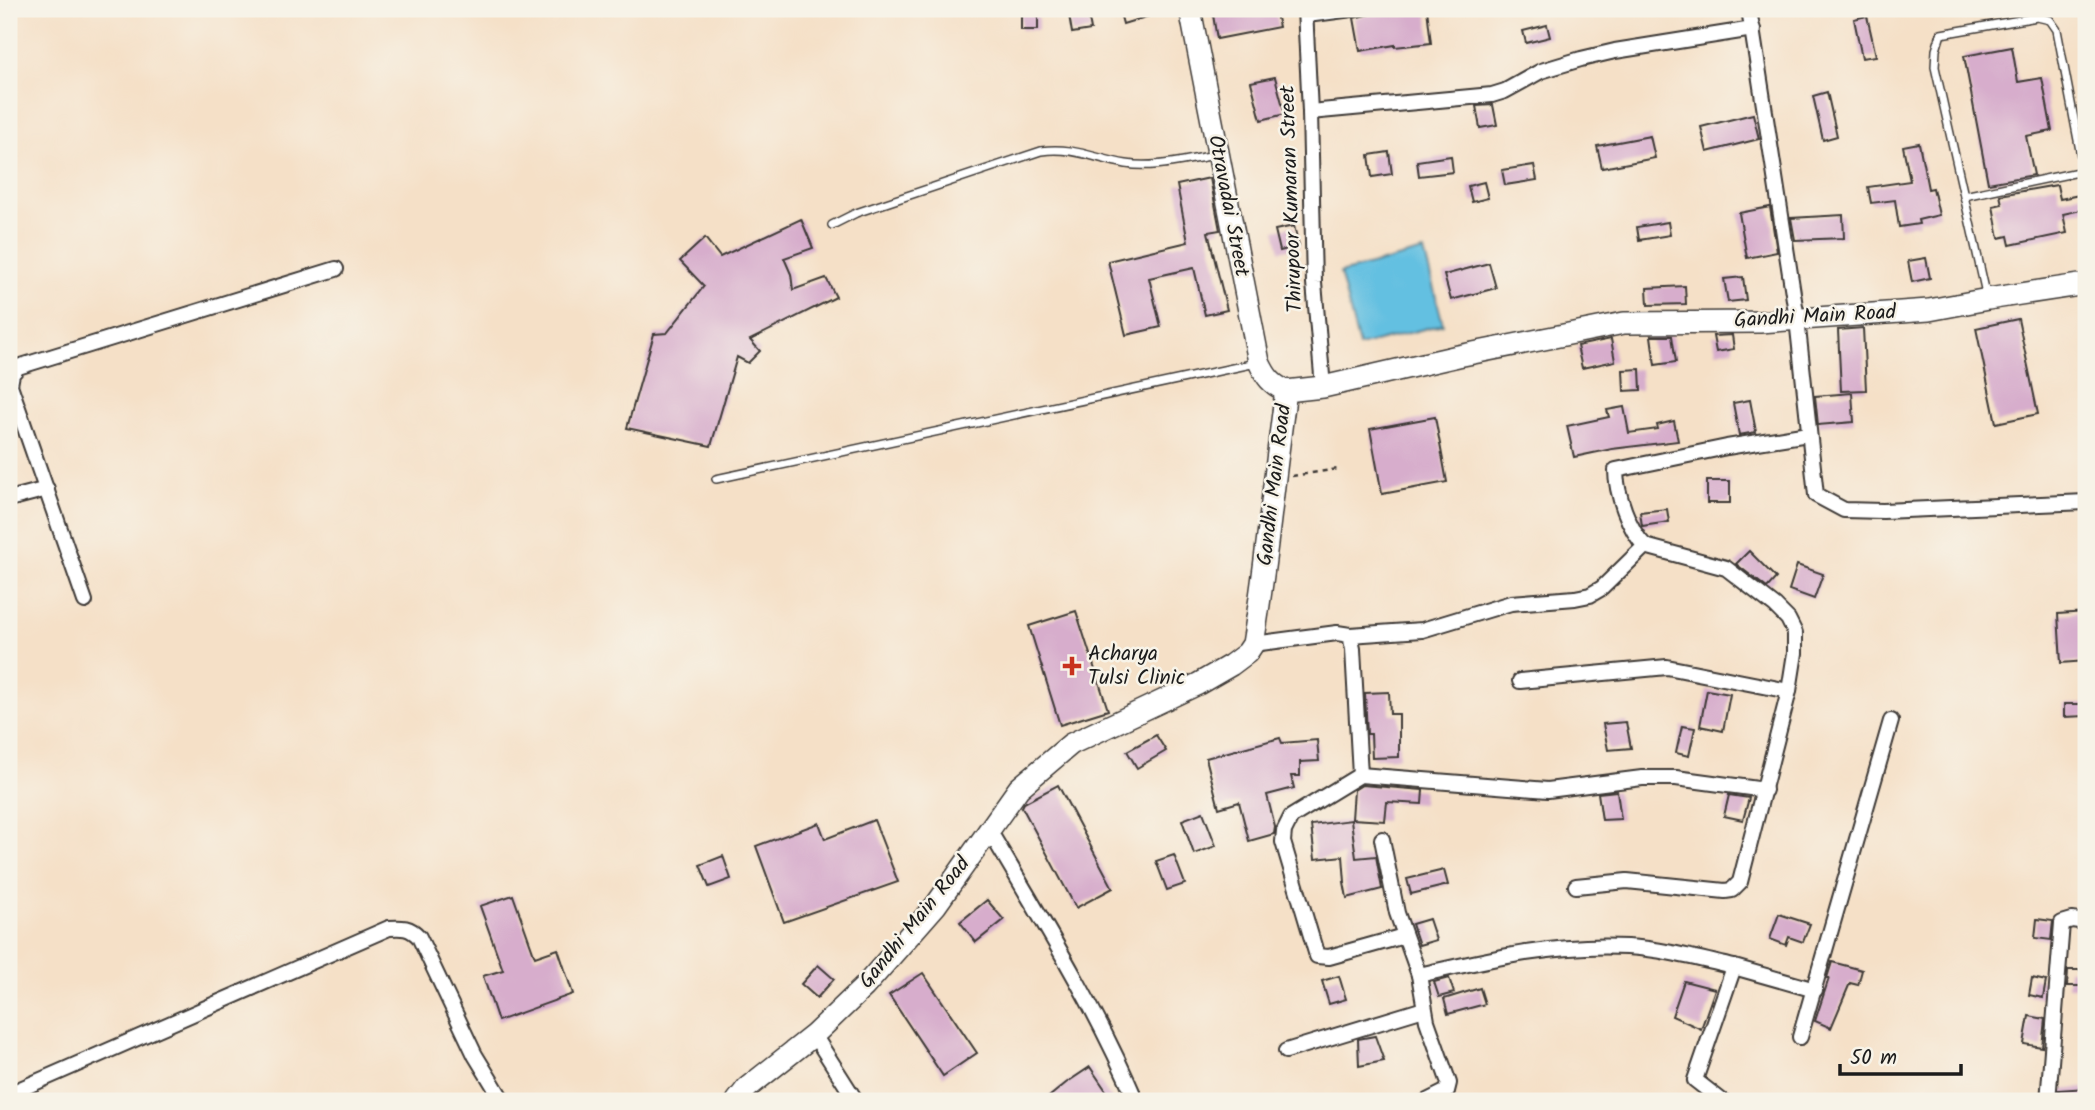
<svg xmlns="http://www.w3.org/2000/svg" width="2095" height="1110" viewBox="0 0 2095 1110" font-family="Kalam,sans-serif">
  <rect width="100%" height="100%" fill="#f7f3e8"/>
  <filter id="ink" filterUnits="userSpaceOnUse"><feTurbulence type="fractalNoise" baseFrequency=".0143" numOctaves="2"/><feDisplacementMap in="SourceGraphic" scale="14" xChannelSelector="R" yChannelSelector="G"/><feConvolveMatrix kernelMatrix="1 2 1 2 8 2 1 2 1" color-interpolation-filters="sRGB"/></filter>
  <filter id="wash" filterUnits="userSpaceOnUse"><feTurbulence type="fractalNoise" baseFrequency=".00686" numOctaves="4" result="noise"/><feDisplacementMap in="SourceGraphic" scale="28" xChannelSelector="R" yChannelSelector="G"/><feGaussianBlur stdDeviation="1.57" result="paint"/><feColorMatrix in="noise" values="0 0 0 0 0 0 0 0 0 0 0 0 0 0 0 0 0 1.4 0 .05"/><feComposite in="paint" operator="in"/></filter>
  <g filter="url(#wash)">
    <rect width="100%" height="100%" fill="#f5e0c7"/>
    <path fill="#63c0e1" stroke="#406e7e" stroke-width="2" d="M1424,251L1443,324L1359,346L1340,273Z"/>
    <g id="blocks">
      <g fill="#d7adcc">
        <rect x="1021" y="9" width="17" height="21"/>
        <path d="M1068,9H1087L1091,30L1072,33Z"/>
        <path d="M1119,9H1161L1162,12L1123,24Z"/>
        <path d="M1212,9H1275L1279,27L1217,39Z"/>
        <path d="M1427,9L1431,43L1395,47V45L1360,51L1354,18L1370,14Z"/>
        <path d="M1867,16L1876,56L1862,58L1854,19Z"/>
        <path d="M1547,25L1550,37L1526,43L1523,31Z"/>
        <path d="M2012,47L2018,82L2042,78L2052,131L2026,136L2034,175L1988,183L1964,56Z"/>
        <path d="M1275,77L1285,114L1261,120L1251,82Z"/>
        <path d="M1827,92L1837,136L1823,140L1813,96Z"/>
        <path d="M1493,105L1497,125L1480,128L1476,106Z"/>
        <path d="M1753,114L1759,139L1707,152L1701,127Z"/>
        <path d="M1650,136L1655,158L1602,168L1597,146Z"/>
        <path d="M1919,143L1928,189L1933,188L1939,215L1918,220L1919,224L1899,227L1895,200L1871,203L1868,187L1910,181L1903,146Z"/>
        <path d="M1389,152L1392,174L1372,177L1369,155Z"/>
        <path d="M1451,156L1453,172L1419,176L1417,161Z"/>
        <path d="M1534,165L1537,180L1505,185L1502,170Z"/>
        <path d="M1210,178L1220,230L1208,232L1227,310L1205,315L1194,268L1149,278L1161,327L1126,335L1108,261L1188,242L1177,185Z"/>
        <path d="M1484,182L1488,198L1472,202L1468,186Z"/>
        <path d="M2057,185L2060,199L2084,194L2086,204V209L2063,214L2067,233L2010,245L2008,236L1999,238L1993,206L2002,204L2000,195Z"/>
        <path d="M1770,207L1777,252L1747,258L1739,213Z"/>
        <path d="M1843,215L1844,238L1795,240L1791,218Z"/>
        <path d="M801,219L813,248L784,258L791,274L793,290L826,278L836,297L750,340L760,351L748,363L737,357L711,446L627,428L654,334L667,333L704,286L680,261L705,238L720,257Z"/>
        <path d="M1668,222L1670,235L1639,240L1637,227Z"/>
        <path d="M1294,226L1299,246L1280,251L1275,230Z"/>
        <path d="M1926,258L1930,278L1912,282L1908,261Z"/>
        <path d="M1489,263L1496,288L1451,300L1444,275Z"/>
        <path d="M1743,277L1746,300L1728,302L1724,279Z"/>
        <path d="M1685,286L1686,304L1648,305L1647,288Z"/>
        <path d="M2018,319L2038,414L1996,423L1976,328Z"/>
        <path d="M1863,328L1866,390L1841,391L1838,330Z"/>
        <path d="M1732,335L1734,349L1716,352L1713,336Z"/>
        <path d="M1651,336H1672L1676,362L1655,365Z"/>
        <path d="M1611,339L1615,361L1582,368L1577,346Z"/>
        <path d="M1640,369L1641,390L1624,391L1623,370Z"/>
        <path d="M1852,393L1854,422L1818,425L1815,396Z"/>
        <path d="M1750,400L1756,432L1739,435L1733,403Z"/>
        <path d="M1624,407L1629,433L1658,429L1657,425L1674,421L1678,441L1612,449L1574,457L1567,426L1609,417L1607,410Z"/>
        <path d="M1435,417L1447,482L1382,494L1370,429Z"/>
        <rect x="1707" y="481" width="23" height="22"/>
        <path d="M1667,509L1669,522L1642,526L1640,512Z"/>
        <path d="M1749,551L1776,578L1767,588L1736,564Z"/>
        <path d="M1797,565L1823,574L1814,599L1789,590Z"/>
        <path d="M1076,611L1108,710L1060,725L1029,626Z"/>
        <path d="M2086,612V661L2061,663L2058,614Z"/>
        <path d="M1707,690L1730,694L1723,731L1700,726Z"/>
        <path d="M1389,692L1390,714H1399V757L1372,758L1371,734H1367L1365,693Z"/>
        <path d="M2064,704H2086V716L2064,717Z"/>
        <path d="M1626,722L1631,748L1608,750L1603,724Z"/>
        <path d="M1682,726L1695,728L1689,756L1676,753Z"/>
        <path d="M1156,735L1166,751L1137,768L1127,751Z"/>
        <path d="M1280,738L1282,743L1317,740L1319,761L1300,762V776H1291L1294,788L1267,795L1275,827L1274,834L1249,841L1239,802L1219,808L1206,758Z"/>
        <path d="M1058,785L1113,888L1076,908L1022,807L1024,803Z"/>
        <path d="M1362,785L1423,790L1422,804L1387,802L1385,821L1352,819L1354,790Z"/>
        <path d="M1617,791L1621,819L1602,820L1598,793Z"/>
        <path d="M1729,795L1749,798L1743,820L1724,816Z"/>
        <path d="M1203,812L1216,846L1194,854L1182,820Z"/>
        <path d="M874,820L898,882L784,922L756,846L819,823L825,839Z"/>
        <path d="M1351,820L1356,858L1376,856L1382,889L1347,898L1344,882H1345L1343,856L1315,859L1311,825Z"/>
        <path d="M1174,855L1185,884L1167,890L1156,861Z"/>
        <path d="M723,856L731,879L709,887L700,865Z"/>
        <path d="M1444,870L1448,885L1411,894L1407,879Z"/>
        <path d="M513,895L535,957L558,949L573,994L498,1021L483,976L503,970L480,906Z"/>
        <path d="M987,900L1004,920L976,942L960,922Z"/>
        <path d="M1779,914L1810,924L1803,942L1789,937L1786,945L1770,939Z"/>
        <path d="M1429,919L1436,940L1419,945L1412,924Z"/>
        <path d="M2037,919L2053,921L2051,940L2035,938Z"/>
        <path d="M1832,962L1862,970L1858,985L1850,983L1831,1028L1815,1021L1829,978H1827Z"/>
        <path d="M818,965L834,979L817,998L801,984Z"/>
        <path d="M2068,970H2086V986H2067Z"/>
        <path d="M923,973L977,1053L943,1076L889,995Z"/>
        <path d="M1339,976L1346,999L1329,1004L1322,981Z"/>
        <path d="M1449,978L1454,993L1439,997L1434,982Z"/>
        <path d="M2032,978L2046,981L2043,998L2029,995Z"/>
        <path d="M1684,981L1715,989L1701,1029L1672,1016Z"/>
        <path d="M1480,988L1485,1004L1448,1014L1444,999Z"/>
        <path d="M2029,1016L2045,1019L2042,1047L2024,1044Z"/>
        <path d="M1375,1036L1384,1061L1359,1066L1358,1039Z"/>
        <path d="M1090,1067L1113,1101H1044L1066,1083Z"/>
        <path d="M2086,1088V1101H2058L2059,1090Z"/>
      </g>
    </g>
  </g>
  <g filter="url(#ink)">
    <use href="#blocks" fill-opacity="0" stroke="#3d3936" stroke-width="2"/>
    <g fill="none" stroke-linecap="round" stroke-linejoin="round">
      <defs>
        <g id="lane">
          <path d="M1964,196L2083,171"/>
          <path d="M832,225L856,213L1041,151C1072,146 1096,159 1126,164C1155,169 1188,159 1217,155"/>
          <path d="M1987,298L1935,67L1936,50L1941,34L2037,17L2050,20L2057,30L2086,182"/>
          <path d="M716,479L1256,363"/>
        </g>
        <g id="street">
          <path d="M1305,9L1310,112L1314,283L1323,387"/>
          <path d="M1749,9L1797,319L1816,495L1844,510L1883,511L2086,502"/>
          <path d="M1307,15L1352,9"/>
          <path d="M1310,112L1492,95L1505,91L1541,71L1581,59L1615,51L1753,29"/>
          <path d="M9,499L47,489"/>
          <path d="M85,601L10,385L12,374L18,367L336,269"/>
          <path d="M1350,635L1422,630L1511,603L1575,598L1590,595L1602,588L1645,546"/>
          <path d="M1253,644L1337,633L1350,635L1353,649L1360,775"/>
          <path d="M1520,681L1667,667L1789,691"/>
          <path d="M989,830C1041,918 1096,1007 1136,1101"/>
          <path d="M1382,839L1397,913L1419,975C1488,959 1556,943 1627,947C1663,949 1699,959 1734,967L1695,1080L1722,1101"/>
          <path d="M1576,886L1627,881L1725,891L1732,890L1740,882L1789,691L1795,653V633L1788,619L1775,606L1726,568L1645,546C1629,530 1616,493 1616,470L1727,447L1808,434"/>
          <path d="M1404,936L1329,957L1317,956L1283,842L1284,831L1291,817L1360,775L1548,790L1642,778H1676L1765,790"/>
          <path d="M1734,967L1815,990"/>
          <path d="M1419,975L1427,1021L1449,1083L1447,1091L1427,1101"/>
          <path d="M814,1035L856,1101"/>
          <path d="M1800,1037L1891,721"/>
          <path d="M1286,1051L1424,1009"/>
          <path d="M9,1094L389,928C402,927 410,927 419,937L475,1055L503,1101"/>
          <path d="M2048,1101L2062,923L2072,920L2086,922"/>
        </g>
        <g id="secondary">
          <path d="M1190,9L1259,362C1266,377 1271,384 1286,391"/>
          <path d="M737,1101L747,1088L814,1035L864,987L936,905L1019,788L1071,744L1198,684L1231,665L1247,653L1253,644C1267,560 1274,475 1286,391L1323,387L1458,356L1624,323L1760,322L1929,310L1988,299L2086,284"/>
        </g>
      </defs>
      <use href="#lane" stroke="#3d3936" stroke-width="10"/>
      <use href="#street" stroke="#3d3936" stroke-width="18"/>
      <use href="#secondary" stroke="#3d3936" stroke-width="24"/>
      <path stroke="#3d3936" stroke-width="2.5" stroke-dasharray="5 5" stroke-linecap="butt" d="M1292,476L1338,469"/>
      <use href="#lane" stroke="#fff" stroke-width="7"/>
      <use href="#street" stroke="#fff" stroke-width="14"/>
      <use href="#secondary" stroke="#fff" stroke-width="21"/>
    </g>
  </g>
  <path fill="#c8321e" stroke="#f7f3e8" stroke-width="2.5" d="M1068.5 655.5h7v7h7v7h-7v7h-7v-7h-7v-7h7z"/>
  <g text-anchor="middle" dominant-baseline="central" stroke-width="5" stroke-linejoin="round" paint-order="stroke">
    <g font-size="21" fill="#1c1c1c" stroke="#f7f3e8">
      <text transform="translate(1292 199) rotate(-92)">Thirupoor Kumaran Street</text>
      <text transform="translate(1228 206) rotate(79)">Otravadai Street</text>
      <text transform="translate(1815 317) rotate(-3)">Gandhi Main Road</text>
      <text transform="translate(1275 485) rotate(-83)">Gandhi Main Road</text>
      <text transform="translate(915 923) rotate(-51)">Gandhi Main Road</text>
    </g>
    <g font-size="21" fill="#1c1c1c" stroke="#f7f3e8" text-anchor="start">
      <text x="1088" y="654">Acharya<tspan x="1088" dy="24">Tulsi Clinic</tspan></text>
    </g>
  </g>
  <rect width="2095" height="1110" fill="none" stroke="#f7f3e8" stroke-width="35"/>
  <path d="M1840 1064v10h121v-10" fill="none" stroke="#1c1c1c" stroke-width="3.5"/>
  <text x="1850" y="1064" font-size="21" fill="#1c1c1c" stroke="#f7f3e8" stroke-width="5" paint-order="stroke">50 m</text>
</svg>
